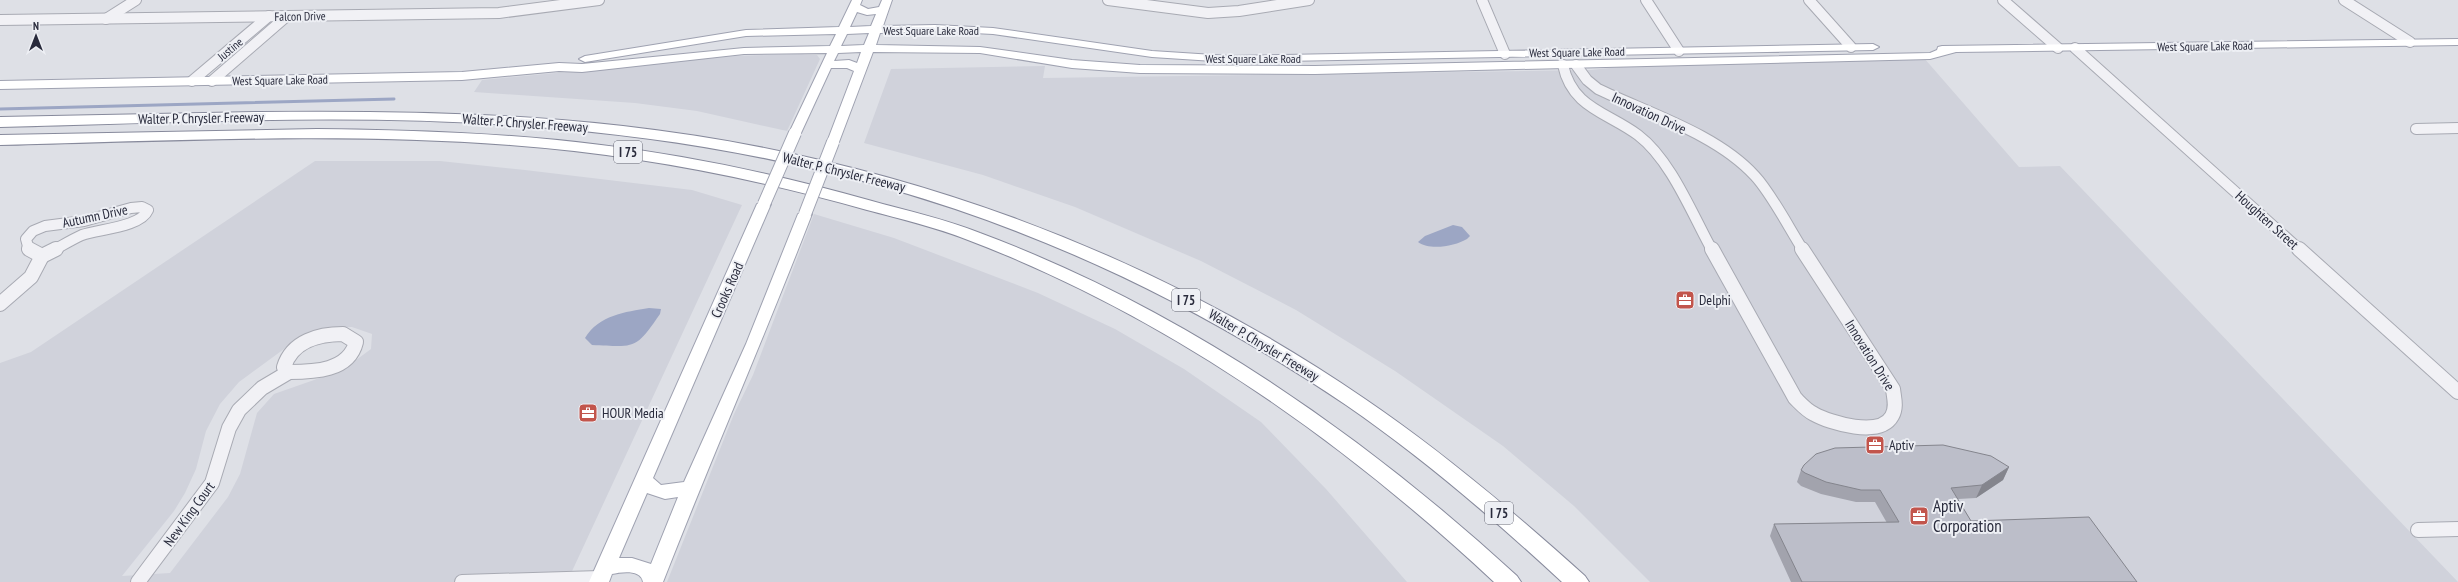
<svg xmlns="http://www.w3.org/2000/svg" width="2458" height="582" viewBox="0 0 2458 582" font-family="'PT Sans Narrow',sans-serif">
  <rect width="100%" height="100%" fill="#dee0e6"/>
  <g fill="#d0d2db" fill-rule="evenodd">
    <path d="M801,54L817,55L820,59L787,131L697,111L635,103L474,92L482,80L735,56Z"/>
    <path d="M1924,58L2019,167L2060,166L2458,582H1650L1574,506L1503,446L1395,371L1296,310L1201,261L1075,207L983,175L864,143L891,69L1045,66L1043,78L1591,70L1628,66Z"/>
    <path d="M315,161H440L525,170L692,190L742,205L567,582H0V363L31,352ZM336,327H352L372,334L371,349L352,363L334,373L274,394L257,413L240,474L228,497L170,573L122,576L174,511L185,493L196,469L206,431L220,404L239,382L299,338L309,332Z"/>
    <path d="M814,214L894,238L1038,293L1115,329L1184,369L1261,422L1326,489L1407,582H667L734,414L753,375Z"/>
  </g>
  <g fill="#9ca6c4">
    <path d="M1453,225L1462,227L1470,236L1467,239C1455,246 1430,251 1418,242L1425,236Z"/>
    <path d="M649,308L661,309L660,314C635,350 636,347 592,345L585,338C599,315 625,312 649,308Z"/>
  </g>
  <g fill="none" stroke-linecap="round" stroke-linejoin="round">
    <path stroke="#9ca6c4" stroke-width="3" d="M0,109L394,99"/>
    <defs>
      <g id="minor-far1">
        <path d="M1108,0L1208,13L1239,11L1309,0"/>
        <path d="M1482,0L1505,54"/>
        <path d="M1646,0L1679,51"/>
        <path d="M1809,0L1851,47"/>
        <path d="M2003,0L2058,48"/>
        <path d="M2344,0L2410,42"/>
        <path d="M106,19L136,0"/>
        <path d="M0,20L499,13L599,0"/>
        <path d="M2075,48L2300,250"/>
        <path d="M1563,65C1572,108 1607,112 1638,135C1671,160 1692,214 1712,250"/>
        <path d="M1576,65L1587,80L1598,89C1648,113 1717,134 1755,176C1771,193 1789,228 1803,250"/>
        <path d="M192,81L269,16"/>
        <path d="M212,81L287,16"/>
        <path d="M2416,129L2458,128"/>
        <path d="M29,250L26,239L33,231L45,226L84,221L131,208L142,207L148,210C141,227 99,229 82,235C73,239 63,245 54,250"/>
      </g>
      <g id="minor">
        <path d="M29,249L42,256"/>
        <path d="M1712,249L1795,398C1801,404 1806,410 1814,414C1830,423 1880,438 1892,416C1897,407 1894,398 1893,389L1802,249"/>
        <path d="M2299,249L2458,392"/>
        <path d="M42,256L56,249"/>
        <path d="M0,304L31,277L42,256"/>
        <path d="M343,334L356,342C349,371 314,372 289,372L284,367C292,341 319,334 343,334Z"/>
        <path d="M2418,530L2458,529"/>
        <path d="M138,582L212,483L229,428L239,410L262,388L289,372"/>
        <path d="M462,582L600,578"/>
      </g>
      <g id="major">
        <path d="M852,0H862L860,5L868,9L879,7L882,0H892L883,26L935,25L993,28L1152,51L1229,56L1873,44L1879,47L1873,50L1229,62L1152,57L993,34L935,31L880,33L876,45L980,47L1072,60L1140,65L1315,66L1930,53L1937,50L1938,47L1942,46L2458,39V45L1956,52L1930,59L1315,74L1140,73L1072,68L980,53L873,52L839,142L833,146L827,142L854,71L847,68H831L801,133L795,137L789,133L827,53L744,54L582,72L559,71L462,80L0,89V81L462,72L559,63L582,64L744,48L830,46L836,34L746,36L585,62L579,59L585,56L746,30L839,27ZM857,12L867,15L876,14L871,26L850,27ZM869,33L864,45L841,46L847,34ZM861,52L857,63L849,60L834,61L838,53Z"/>
        <path d="M764,200L771,204L653,478L661,485L684,482L746,344L798,214L805,210L812,214C764,338 711,459 663,582H643C641,569 621,572 612,574L609,582H589L757,204ZM647,493L665,499L678,497L651,564L632,558H619Z"/>
      </g>
      <g id="highway">
        <path d="M260,112C381,111 502,112 623,126C888,156 1144,247 1365,399C1443,452 1515,513 1585,576L1589,582H1562C1494,519 1423,458 1346,405C1090,232 832,148 524,126C350,113 174,123 0,127V117Z"/>
        <path d="M317,129C412,130 507,133 601,145C693,156 783,176 872,201C908,211 945,219 980,233C1181,308 1360,432 1517,576L1521,582H1494C1341,439 1165,315 968,240C935,227 901,219 867,210C750,177 632,154 510,145C340,132 170,141 0,145V135Z"/>
      </g>
    </defs>
    <use href="#minor-far1" stroke="#a8aab3" stroke-width="12"/>
    <use href="#minor" stroke="#a8aab3" stroke-width="16"/>
    <use href="#major" stroke="#9fa2b1" stroke-width="2"/>
    <use href="#highway" stroke="#878a9c" stroke-width="2"/>
    <use href="#minor-far1" stroke="#f1f1f5" stroke-width="10"/>
    <use href="#minor" stroke="#f1f1f5" stroke-width="14"/>
    <use href="#major" fill="#fff" fill-rule="evenodd"/>
    <use href="#highway" fill="#fff" fill-rule="evenodd"/>
    <defs>
      <g id="major-bridge">
        <path d="M764,204L795,133"/>
        <path d="M805,214L833,142"/>
      </g>
    </defs>
    <use href="#major-bridge" stroke="#9fa2b1" stroke-width="14" stroke-linecap="butt"/>
    <use href="#major-bridge" stroke="#fff" stroke-width="12"/>
  </g>
  <path fill="#a2a3ad" d="M2009,467L2003,480L1976,498L1958,499L1971,521L2137,582H1791L1770,536L1774,524L1887,523L1875,502H1856L1821,494L1801,486L1797,482L1801,470Z"/>
  <path fill="#84858d" d="M2009,467L2003,480L1976,498L1982,485Z"/>
  <path fill="#bcbec9" stroke="#84858d" d="M1943,445L1991,456L2009,467L1982,485L1951,488L1971,521L2089,517L2137,582H1802L1774,524L1899,522L1880,490H1861L1826,482L1805,473L1801,470L1804,465L1816,454L1835,448Z"/>
  <defs>
    <symbol id="office-square" viewBox="-11 -11 22 22"><rect x="-9" y="-9" width="18" height="18" rx="4" fill="#c2554c" stroke="#edeff4"/><path d="M-6-3h4V-5.5h4V-3h4V5H-6ZM-1-4.5V-3h2v-1.5ZM-6 0V1H6V0Z" fill="#fff"/></symbol>
  </defs>
  <g fill-rule="evenodd">
    <use href="#office-square" x="1674" y="289" width="22" height="22"/>
    <use href="#office-square" x="577" y="402" width="22" height="22"/>
    <use href="#office-square" x="1864" y="434" width="22" height="22"/>
    <use href="#office-square" x="1908" y="505" width="22" height="22"/>
  </g>
  <g text-anchor="middle" dominant-baseline="central" stroke-width="4" stroke-linejoin="round" paint-order="stroke">
    <g font-size="12" fill="#292b3c" stroke="#edeff4">
      <text transform="translate(300 16) rotate(-1)">Falcon Drive</text>
      <text x="931" y="30">West Square Lake Road</text>
      <text transform="translate(2205 46) rotate(-1)">West Square Lake Road</text>
      <text transform="translate(230 49) rotate(-40)">Justine</text>
      <text transform="translate(1577 52) rotate(-1)">West Square Lake Road</text>
      <text x="1253" y="58">West Square Lake Road</text>
      <text transform="translate(280 80) rotate(-1)">West Square Lake Road</text>
    </g>
    <g fill="#edeff4" stroke="#646673" stroke-width="1">
      <rect x="614" y="141" width="28" height="22" rx="3"/>
      <rect x="1172" y="289" width="28" height="22" rx="3"/>
      <rect x="1485" y="502" width="28" height="22" rx="3"/>
    </g>
    <g font-size="13" font-weight="bold" fill="#292b3c">
      <text x="628" y="152">I 75</text>
      <text x="1186" y="300">I 75</text>
      <text x="1499" y="513">I 75</text>
    </g>
    <g font-size="14" fill="#292b3c" stroke="#edeff4">
      <text transform="translate(1649 113) rotate(25)">Innovation Drive</text>
      <text transform="translate(201 118) rotate(-1)">Walter P. Chrysler Freeway</text>
      <text transform="translate(525 123) rotate(4)">Walter P. Chrysler Freeway</text>
      <text transform="translate(844 172) rotate(14)">Walter P. Chrysler Freeway</text>
      <text transform="translate(95 216) rotate(-12)">Autumn Drive</text>
      <text transform="translate(2267 220) rotate(42)">Houghten Street</text>
      <text transform="translate(727 290) rotate(-66)">Crooks Road</text>
      <text transform="translate(1264 345) rotate(31)">Walter P. Chrysler Freeway</text>
      <text transform="translate(1870 355) rotate(58)">Innovation Drive</text>
      <text transform="translate(189 514) rotate(-54)">New King Court</text>
    </g>
    <g font-size="14" fill="#292b3c" stroke="#edeff4" text-anchor="start">
      <text x="1699" y="300">Delphi</text>
      <text x="602" y="413">HOUR Media</text>
      <text x="1889" y="445">Aptiv</text>
    </g>
    <g font-size="17" fill="#292b3c" stroke="#edeff4" text-anchor="start">
      <text x="1933" y="506">Aptiv<tspan x="1933" dy="20">Corporation</tspan></text>
    </g>
  </g>
  <g transform="translate(36 36)" stroke="#edeff4" stroke-width="3" paint-order="stroke">
  <path d="M0-3L7 15L0 10L-7 15Z" fill="#292b3c"/>
  <text y="-6" font-size="11" font-weight="bold" text-anchor="middle" fill="#292b3c">N</text>
  </g>
</svg>
